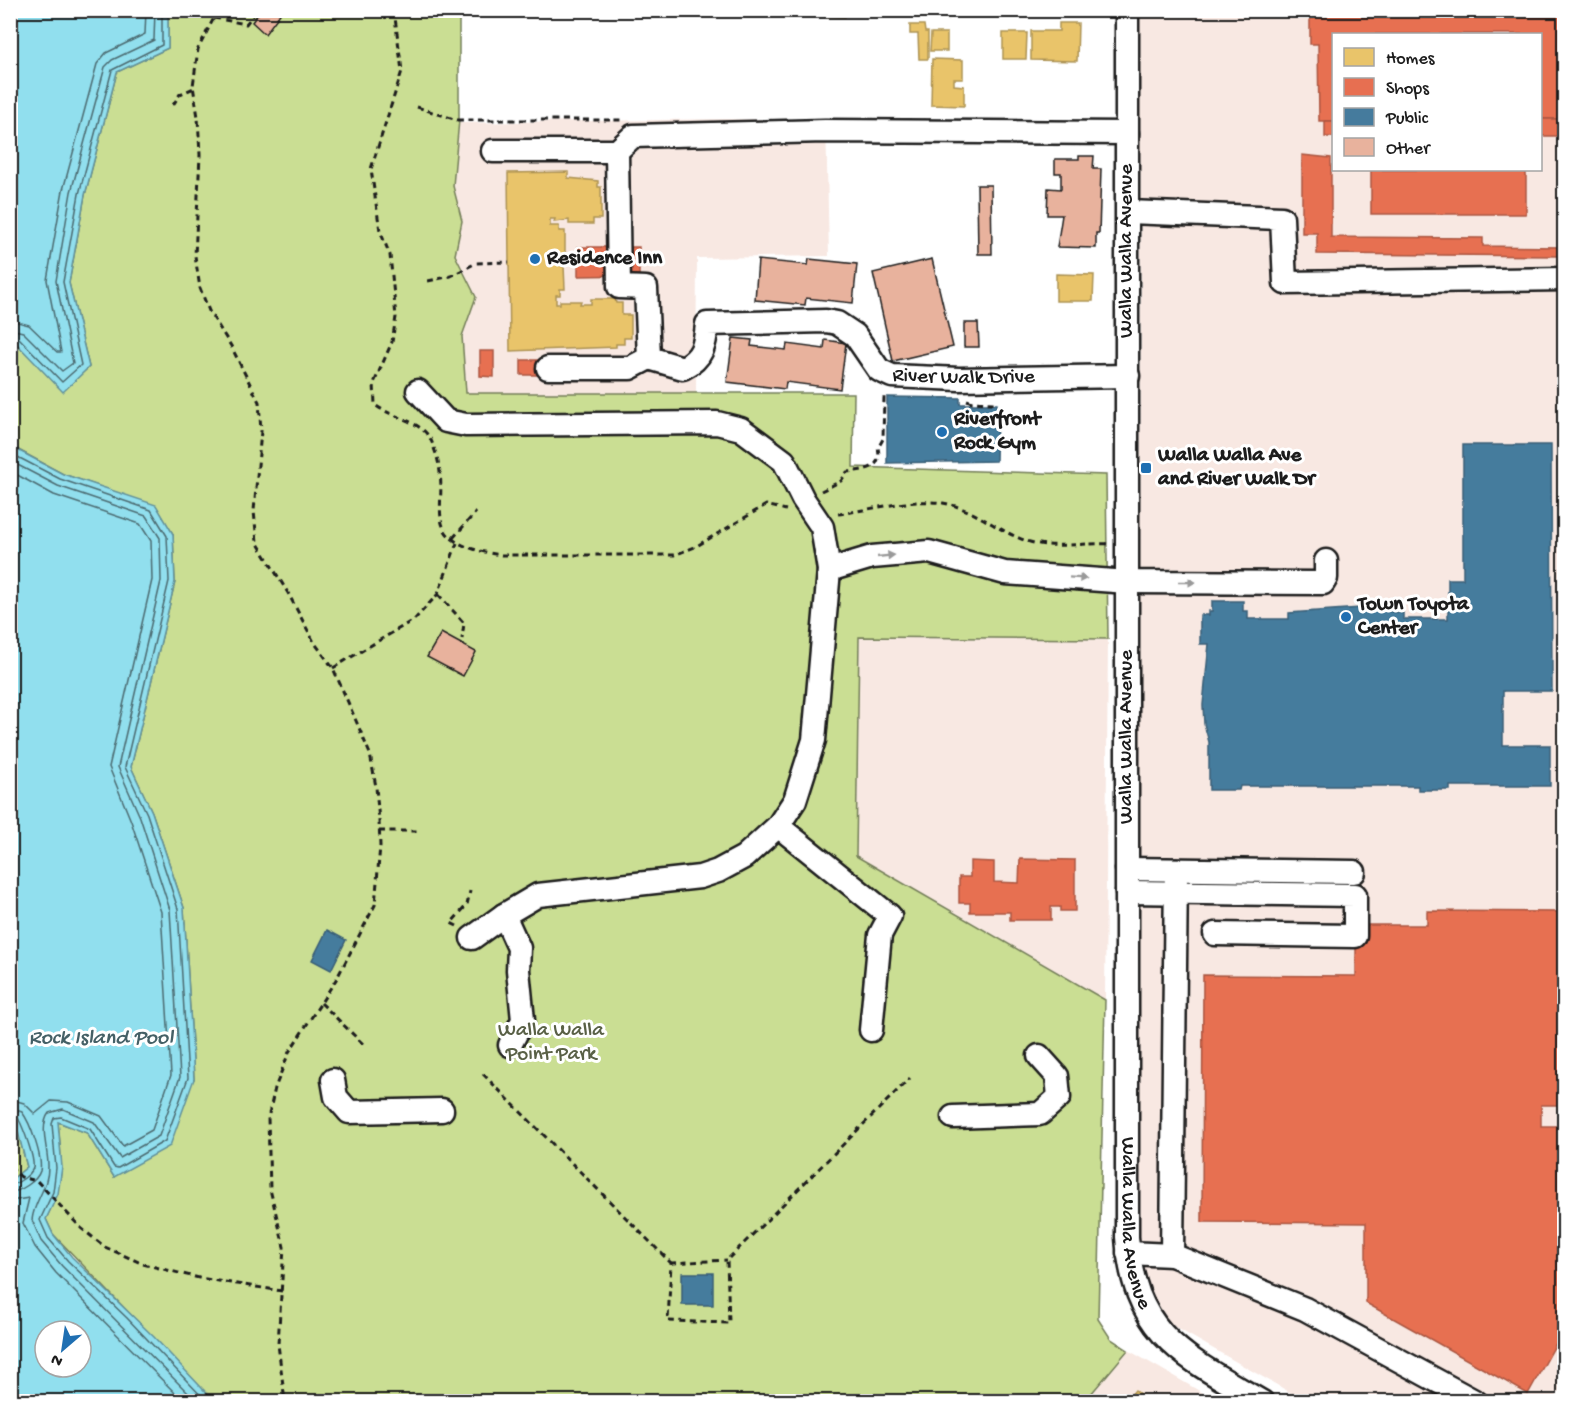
<svg xmlns="http://www.w3.org/2000/svg" width="1575" height="1412" viewBox="0 0 1575 1412" font-family="'Gochi Hand',sans-serif">
  <rect width="100%" height="100%" fill="#fff"/>
  <filter id="ink" filterUnits="userSpaceOnUse"><feTurbulence type="fractalNoise" baseFrequency=".0167" numOctaves="2"/><feDisplacementMap in="SourceGraphic" scale="12" xChannelSelector="R" yChannelSelector="G"/><feConvolveMatrix kernelMatrix="1 2 1 2 8 2 1 2 1" color-interpolation-filters="sRGB"/></filter>
  <g filter="url(#ink)">
    <g fill="#f8e8e2" fill-rule="evenodd">
      <path d="M1139,11H1564V1381L1554,1401H1305L1175,1327L1149,1308L1137,1289L1141,297ZM1334,34H1540V170H1334Z"/>
      <path d="M725,119L826,120L829,256L697,258L696,393H466L462,336L476,297L455,255L462,221L453,186L459,123Z"/>
      <path d="M859,636L1108,639L1105,1000L856,856Z"/>
      <path d="M1128,1350L1217,1401L1085,1402Z"/>
    </g>
    <g fill="#cade93" stroke="#737d58" stroke-width="1.5">
      <path d="M168,11H459V120L453,186L462,221L455,255L476,297L462,336L466,393H854L853,467L1106,475L1108,639L859,637L856,856L1105,1000L1098,1319L1111,1339L1128,1350L1085,1401H214L53,1234L46,1219C66,1179 62,1165 58,1122L87,1133L114,1177L194,1079L184,908L152,812L131,767L175,582L173,534L156,506L63,474L11,446L10,343L15,342L63,391L89,367L69,283L85,195L117,72L168,48Z"/>
      <path d="M10,1117L18,1132L27,1167L11,1180Z"/>
    </g>
    <g fill="#91dfee" stroke="#62919a" stroke-width="1.5" fill-rule="evenodd">
      <path d="M10,11H168V48L117,72L85,195L69,283L89,367L63,392L15,342L11,343Z"/>
      <path d="M10,446L63,474L156,505L173,534L175,582L131,767L152,812L184,908L194,1079L170,1146L114,1177L87,1133L58,1122L62,1167L58,1194L46,1219L53,1234L72,1257L154,1337L214,1401H11V1180L27,1167L18,1132L10,1117ZM45,1331H81V1367H45Z"/>
    </g>
    <g fill="#e9c46a" stroke="#ac9253" stroke-width="1.5">
      <path d="M819,10H846L845,17L819,16Z"/>
      <rect x="937" y="10" width="11" height="9"/>
      <path d="M1059,23H1078L1077,61L1031,60V31H1059Z"/>
      <path d="M910,25H924L925,32H928V59H919L918,34H910Z"/>
      <path d="M931,33H947V51H930Z"/>
      <path d="M1003,33H1027L1026,59H1003Z"/>
      <path d="M932,59L963,60V79H954V85L964,86V106L931,105Z"/>
      <path d="M568,172V178L598,181V187H601V219H593V224H569V220L554,222L555,219H550V226H559V231H565V256H560L561,266H564L565,289H560V295H556V304H560V301H581L580,304H591V299H615L616,303H622V315H631V338H624V344H616V347L510,351L508,173Z"/>
      <path d="M1056,274L1094,275L1093,301H1056Z"/>
      <path d="M1135,1390L1149,1402H1125Z"/>
    </g>
    <g fill="#e76f51" stroke="#aa5641" stroke-width="1.5">
      <path d="M1310,10H1564V119H1540V34H1334V121H1319L1318,44H1310Z"/>
      <rect x="1540" y="119" width="24" height="17"/>
      <rect x="1325" y="121" width="9" height="16"/>
      <path d="M1302,155L1331,158V237L1483,238V246L1562,247V256L1317,254V233H1302Z"/>
      <rect x="1371" y="170" width="155" height="44"/>
      <rect x="1562" y="177" width="2" height="79"/>
      <path d="M578,247H639V275L578,276Z"/>
      <path d="M480,351H494V377L480,376Z"/>
      <rect x="521" y="360" width="19" height="15"/>
      <path d="M1020,859L1075,860V911H1060V907H1051V920H1010V912H970V903H959V877H970V861L994,862V882L1019,883Z"/>
      <path d="M1427,911L1564,912V1105H1541V1126H1564V1329L1528,1394L1366,1303V1223L1202,1222L1203,975L1356,976V942L1366,943L1367,925H1427Z"/>
    </g>
    <g fill="#457b9d" stroke="#395e76" stroke-width="1.5">
      <path d="M887,397L960,398V404H997L996,461L887,463Z"/>
      <path d="M1463,445H1551L1552,691H1503V745H1550V786H1450V790H1418V786H1240L1239,790H1209V742L1204,724L1203,705L1209,644H1200V615H1209V611H1212V601H1243V611H1248V619H1289V613L1361,608L1403,613V619H1448V579H1463Z"/>
      <path d="M327,930L346,940L331,970L312,960Z"/>
      <rect x="682" y="1273" width="31" height="32"/>
    </g>
    <g fill="none" stroke-linecap="round" stroke-linejoin="round">
      <g stroke="#4b6a70" stroke-width="1.5">
        <path d="M10,320L29,325L57,352H61L47,280L63,190L97,64L106,53L145,34L146,10"/>
        <path d="M10,329L23,332L62,371L73,363L56,281L71,192L105,67L112,60L154,40L155,10"/>
        <path d="M10,337L19,338L62,382L81,365L63,282L79,194L112,70L162,45V10"/>
        <path d="M10,453L60,479L151,510L167,536L169,581L125,767L147,814L178,909L188,1078L165,1141L118,1168L114,1167L90,1129L61,1117L54,1118L52,1124L56,1168L53,1192L40,1220L48,1238L68,1261L127,1318L207,1402"/>
        <path d="M10,461L58,486L146,516L160,538L161,581L118,767L140,817L170,910L180,1077L159,1136L120,1158L94,1122L63,1109L49,1113C39,1126 48,1149 48,1165C49,1188 34,1200 32,1220L41,1241L62,1266L197,1402"/>
        <path d="M10,471L54,495L140,524L151,541L152,580L109,767L131,821L161,912L171,1075L152,1130L123,1146L101,1116L68,1102L51,1101L35,1114L24,1103L10,1099"/>
        <path d="M10,1108L22,1112C30,1122 43,1158 40,1171C37,1181 20,1192 10,1192"/>
        <path d="M10,1116L18,1118C23,1127 35,1158 33,1168C31,1175 17,1184 10,1185"/>
        <path d="M10,1201L29,1198L23,1223L35,1247L56,1273L184,1402"/>
      </g>
    </g>
    <g fill="#e8b29d" stroke="#1c1c1c" stroke-width="1.5">
      <path d="M261,10H275L280,14L265,34L252,22Z"/>
      <path d="M1079,156H1094L1093,169H1101L1099,233H1096V248L1057,247L1062,215H1047L1048,188L1061,189V173H1055V159H1079Z"/>
      <path d="M977,185H991L992,254H978Z"/>
      <path d="M809,259L857,264L853,303L806,298L805,305L755,300L758,260L808,265Z"/>
      <path d="M932,259L953,347L893,361L873,273Z"/>
      <path d="M964,323H978L979,347H964Z"/>
      <path d="M733,338L752,340L751,346L786,350L787,344L824,349L825,340L846,343L840,389L786,382L785,389L727,382Z"/>
      <path d="M441,633L476,652L463,676L427,657Z"/>
    </g>
    <g fill="none" stroke-linecap="round" stroke-linejoin="round">
      <defs>
        <g id="minor">
          <path id="s1" d="M1127,10V1237C1134,1336 1185,1357 1262,1402"/>
          <path d="M493,151H617L633,136L825,131L1127,133"/>
          <path id="s2" d="M617,151L619,287L646,288L649,358L683,368C703,358 705,345 707,324L826,321L837,323L855,335L879,370L892,376L959,379L1128,376"/>
          <path d="M1128,212L1282,218L1285,283L1564,279"/>
          <path d="M548,368H630L649,358"/>
          <path d="M418,391L446,421L466,425L717,423L741,429L784,461L803,499L822,527L829,570L814,740L795,800L778,826L744,857L718,871L700,877L538,895L504,915L472,938"/>
          <path d="M829,570L872,557L929,552L1005,573L1128,582L1323,583L1326,578V561"/>
          <path d="M778,826L890,916L880,935L871,1030"/>
          <path d="M1127,869L1354,872"/>
          <path d="M1127,892L1355,895V936L1215,934"/>
          <path d="M504,915L519,948L518,970L523,1020L510,1045"/>
          <path d="M333,1080L336,1097L349,1112L442,1110"/>
          <path d="M953,1117L1040,1114L1059,1097L1057,1076L1039,1056"/>
          <path d="M1128,1253L1172,1255L1305,1309L1476,1402"/>
          <path d="M1172,1255L1176,870"/>
        </g>
      </defs>
      <use href="#minor" stroke="#1c1c1c" stroke-width="27"/>
      <g stroke="#1c1c1c" stroke-width="3" stroke-dasharray="6 4.5" stroke-linecap="butt">
        <path d="M218,10L198,49L193,86L198,117L200,155L195,256L200,288L209,311L231,346L259,402L261,431L254,511L257,542L288,593L314,642L333,668L354,716L370,754L376,787L379,821L380,846L375,905L337,978L289,1052L275,1088L268,1118L270,1189L284,1247L278,1344L285,1402"/>
        <path d="M394,10L402,71L371,169L380,231L390,255L396,317L392,342L374,383L375,405C391,417 414,419 427,434C431,438 433,445 435,451C455,506 409,541 501,555H674L695,547L766,505L786,510"/>
        <path d="M214,18L246,24L257,10"/>
        <path d="M173,105L180,94L194,88"/>
        <path d="M417,107L457,120H622"/>
        <path d="M428,281L451,276L476,263L509,262"/>
        <path d="M967,400L972,402L996,403"/>
        <path d="M821,491L841,481L847,472C863,470 883,470 878,448L883,439L884,396H886"/>
        <path d="M838,514C871,510 909,498 943,503C976,509 997,531 1027,541C1053,550 1083,542 1109,544"/>
        <path d="M453,538L476,512"/>
        <path d="M438,594L464,623L462,639"/>
        <path d="M333,668L415,619L438,594L457,543"/>
        <path d="M379,831H419"/>
        <path d="M457,926L451,923L467,905L470,891"/>
        <path d="M321,1003L363,1044"/>
        <path d="M483,1074L671,1263L668,1321L729,1323L727,1260L910,1078"/>
        <path d="M10,1167L21,1177L37,1181L81,1228L105,1247L143,1264L199,1278L282,1291"/>
        <path d="M671,1263L727,1260"/>
      </g>
      <use href="#minor" stroke="#fff" stroke-width="22"/>
    </g>
    <defs><path id="oneway-solid" d="M-6-.8H1V-3.2L6.5 0L1 3.2V.8H-6Z" transform="scale(1.5)"/></defs>
    <g fill="#999">
      <use href="#oneway-solid" transform="translate(886 556) rotate(-6)"/>
      <use href="#oneway-solid" transform="translate(1078 578) rotate(4)"/>
      <use href="#oneway-solid" transform="translate(1187 582)"/>
    </g>
  </g>
  <g fill="#1f6fb2" stroke="#fff" stroke-width="2">
    <circle cx="535" cy="259" r="6"/>
    <circle cx="942" cy="432" r="6"/>
    <rect x="1140" y="462" width="12" height="12" rx="3"/>
    <circle cx="1346" cy="617" r="6"/>
  </g>
  <g text-anchor="middle" dominant-baseline="central" stroke-width="6" stroke-linejoin="round" paint-order="stroke">
    <g font-size="21" fill="#1c1c1c" stroke="#fff">
      <text transform="translate(1127 251) rotate(-90)">Walla Walla Avenue</text>
      <text stroke="none"><textPath href="#s2" startOffset="602">River Walk Drive</textPath></text>
      <text transform="translate(1127 737) rotate(-90)">Walla Walla Avenue</text>
      <text stroke="none"><textPath href="#s1" startOffset="1214">Walla Walla Avenue</textPath></text>
    </g>
    <g font-size="21" font-weight="bold" fill="#1c1c1c" stroke="#fff" text-anchor="start">
      <text x="547" y="259">Residence Inn</text>
      <text x="954" y="420">Riverfront<tspan x="954" dy="24">Rock Gym</tspan></text>
      <text x="1158" y="456">Walla Walla Ave<tspan x="1158" dy="24">and River Walk Dr</tspan></text>
      <text x="1358" y="605">Town Toyota<tspan x="1358" dy="24">Center</tspan></text>
    </g>
    <g font-size="21" fill="#596046" stroke="#fff">
      <text x="551" y="1031">Walla Walla<tspan x="551" dy="24">Point Park</tspan></text>
    </g>
    <g font-size="22" font-style="italic" fill="#456066" stroke="#fff">
      <text x="101" y="1039">Rock Island Pool</text>
    </g>
  </g>
  <rect width="1575" height="1412" fill="none" stroke="#fff" stroke-width="36"/>
  <rect x="18" y="18" width="1539" height="1376" fill="none" stroke="#1c1c1c" stroke-width="2" filter="url(#ink)"/>
  <rect x="1332" y="33" width="210" height="138" fill="#ffffff" stroke="#a4a4a4" stroke-width="1.5"/>
  <rect x="1344" y="48" width="30" height="18" fill="#e9c46a" stroke="#a4a4a4" stroke-width="1.5"/>
  <text x="1386" y="63" font-size="18" fill="#1c1c1c">Homes</text>
  <rect x="1344" y="78" width="30" height="18" fill="#e76f51" stroke="#a4a4a4" stroke-width="1.5"/>
  <text x="1386" y="93" font-size="18" fill="#1c1c1c">Shops</text>
  <rect x="1344" y="108" width="30" height="18" fill="#457b9d" stroke="#a4a4a4" stroke-width="1.5"/>
  <text x="1386" y="123" font-size="18" fill="#1c1c1c">Public</text>
  <rect x="1344" y="138" width="30" height="18" fill="#e8b29d" stroke="#a4a4a4" stroke-width="1.5"/>
  <text x="1386" y="153" font-size="18" fill="#1c1c1c">Other</text>
  <g transform="translate(63 1349) rotate(209)"><circle r="28" fill="#ffffff" stroke="#a4a4a4" stroke-width="1.5"/>
  <path d="M0-4.5L10 22L0 15L-10 22Z" fill="#1f6fb2"/>
  <text y="-9" font-size="16" font-weight="bold" text-anchor="middle" fill="#1c1c1c">N</text>
  </g>
</svg>
